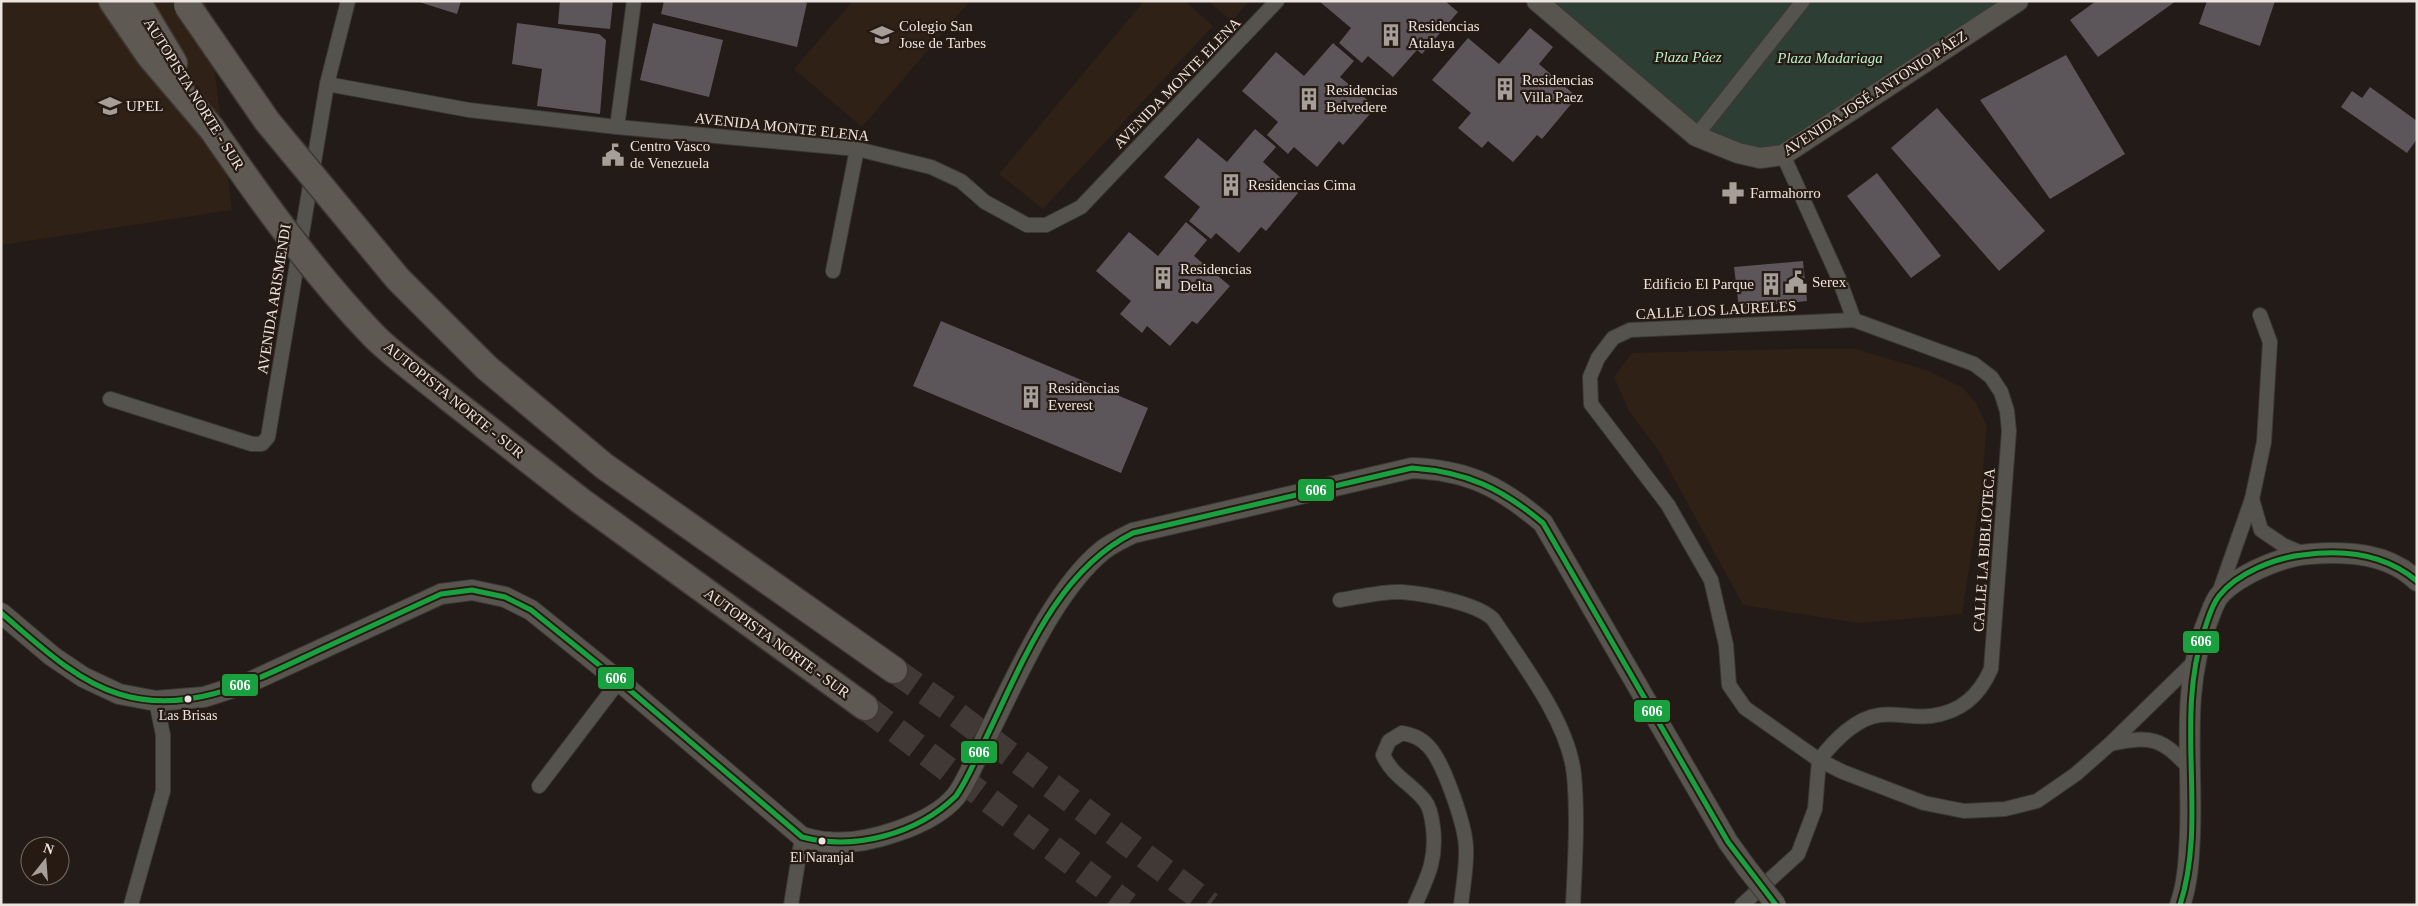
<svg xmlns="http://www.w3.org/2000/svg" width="2418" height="906" viewBox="0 0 2418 906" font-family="'Times New Roman',serif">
  <rect width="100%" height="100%" fill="#221b17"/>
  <g fill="#302116">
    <path d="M1,1H206L232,210L1,245Z"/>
    <path d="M853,1H970L862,127L794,69Z"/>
    <path d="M1144,1H1185L1213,26L1043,209L999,174Z"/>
    <path d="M1208,1H1249L1232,21Z"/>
    <path d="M1791,349H1856L1929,371L1963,388L1976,403L1987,426L1981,491L1962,614L1859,623L1743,605L1659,451L1629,411L1614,377L1632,353Z"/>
  </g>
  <path fill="#2d3f34" d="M1537,1H2018L1783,155L1696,136Z"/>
  <g fill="#5c565b">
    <path d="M416,1H461L457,14Z"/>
    <path d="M560,1H613L610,29L558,24Z"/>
    <path d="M664,1H800L807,3L797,47L661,14Z"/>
    <path d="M1319,1H1445L1458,12L1422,54L1417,50L1393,77L1368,56L1362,63L1339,43L1351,28Z"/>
    <path d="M2096,1H2176L2098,57L2070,20Z"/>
    <path d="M2207,1H2275L2260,46L2199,24Z"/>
    <path d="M517,23L599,34L606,40L600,114L537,106L542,69L512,64Z"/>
    <path d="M653,23L723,40L709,97L640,80Z"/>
    <path d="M1530,28L1553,47L1539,64L1577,97L1542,139L1537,135L1513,162L1488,141L1482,148L1458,128L1471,113L1432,80L1468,38L1499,64Z"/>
    <path d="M1333,43L1354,61L1340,77L1376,107L1343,145L1339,141L1317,167L1294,147L1288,154L1267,135L1278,122L1242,91L1276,52L1304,76Z"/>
    <path d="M2066,55L2125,154L2050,199L1980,100Z"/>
    <path d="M2370,87L2417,121V139L2407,153L2341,107L2352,91L2362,98Z"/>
    <path d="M1937,108L2045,231L1999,271L1891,148Z"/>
    <path d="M1255,129L1276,147L1263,162L1298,193L1266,231L1261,227L1239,253L1216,233L1211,239L1189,221L1200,207L1164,177L1198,138L1227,162Z"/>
    <path d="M1877,173L1941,256L1911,278L1847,196Z"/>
    <path d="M1186,222L1207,240L1194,256L1230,286L1197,324L1192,321L1170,346L1147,326L1142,333L1120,314L1131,301L1096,271L1129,232L1158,256Z"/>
    <path d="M1803,261L1807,301L1739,308L1734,267Z"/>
    <path d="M941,321L1148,408L1121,473L913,386Z"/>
  </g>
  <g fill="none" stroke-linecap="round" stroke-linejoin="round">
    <g stroke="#403935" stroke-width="26" stroke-dasharray="26 13" stroke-linecap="butt">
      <path d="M894,670L948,708L1210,905"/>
      <path d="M865,707L1128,905"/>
    </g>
    <defs>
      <g id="street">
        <path d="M327,84L469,110L617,127L857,149L931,167L961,181L985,202L1027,225H1046L1081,207L1277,1"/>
        <path d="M617,127L634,1"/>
        <path d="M1696,136L1803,1"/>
        <path d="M1783,155L1839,279L1854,320"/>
        <path d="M833,271L857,149"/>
        <path d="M110,399L252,444H262L268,437L327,84L348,1"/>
        <path d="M2252,499L2261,530L2283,545L2304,554"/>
        <path d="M2219,593L2252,499L2264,442L2270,342L2260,315"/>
        <path d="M1340,600C1359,597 1382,591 1402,592C1427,594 1476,603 1493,619C1522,663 1569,723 1574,775C1578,817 1575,862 1573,905"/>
        <path d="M2110,744C2152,735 2162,738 2190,769"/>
        <path d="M1819,760C1834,741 1855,718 1880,715C1897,713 1914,718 1931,716C1961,712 1979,696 1991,669L2009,431L2007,411L2001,392L1991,377L1974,364L1854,320L1630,330L1613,338L1598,358L1590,377L1591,404L1668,505L1711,580L1726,645L1729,685L1745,708L1819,760L1843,772L1924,803L1964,811L2005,809L2037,801L2076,774L2110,744L2195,661"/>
        <path d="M539,786L619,681"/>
        <path d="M131,905L163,791V735L156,701"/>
        <path d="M791,905L802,837"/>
        <path d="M1415,905C1428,876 1437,859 1433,827C1432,819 1430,807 1425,801C1411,783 1393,777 1383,755L1389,741L1402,733C1413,735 1421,738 1429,747C1444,763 1465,825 1466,847C1467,866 1463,886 1461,905"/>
        <path d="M1742,905L1798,854L1815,809L1819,760"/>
      </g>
      <g id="secondary">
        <path d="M1537,1L1696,136L1738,153L1760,158L1783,155L2018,1"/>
        <path d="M1,613L52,656L83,677L119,694L156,701L204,697L248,683L441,594L472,590L505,597L531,610L619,681L802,837C810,839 819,842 828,842C865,846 932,825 956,796C967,782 976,757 984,742C1014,683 1052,591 1103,550C1112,543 1123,538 1133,533L1412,468C1468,470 1501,487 1543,523L1728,842L1746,867"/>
        <path d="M2180,905C2188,883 2189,857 2190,834C2193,763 2180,687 2208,620C2211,613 2214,602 2219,596C2228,585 2244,576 2256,570C2273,562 2291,555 2310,554C2347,551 2389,553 2417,581"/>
      </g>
      <g id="highway">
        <path d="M112,1L149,55L212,129"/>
        <path d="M137,1L174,63"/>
        <path d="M487,368L604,466L894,670"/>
        <path d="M450,399L581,501L865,707"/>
      </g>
    </defs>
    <use href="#street" stroke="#3d3834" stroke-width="16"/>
    <use href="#secondary" stroke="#3d3834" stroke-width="22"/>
    <use href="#highway" stroke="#3d3834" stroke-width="29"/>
    <use href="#street" stroke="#55534e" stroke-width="14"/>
    <use href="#secondary" stroke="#58554f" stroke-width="20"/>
    <use href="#highway" stroke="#5e5952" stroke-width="26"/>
    <defs>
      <path id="secondary-bridge" d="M1746,867L1776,905"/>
      <g id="highway-bridge">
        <path d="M187,5L267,121L398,279L487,368"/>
        <path d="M212,129C262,201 313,273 374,336C397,359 425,378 450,399"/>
      </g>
    </defs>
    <use href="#secondary-bridge" stroke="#3d3834" stroke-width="22" stroke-linecap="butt"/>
    <use href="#highway-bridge" stroke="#3d3834" stroke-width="29" stroke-linecap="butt"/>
    <use href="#secondary-bridge" stroke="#58554f" stroke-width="20"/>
    <use href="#highway-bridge" stroke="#5e5952" stroke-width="26"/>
    <defs>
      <g id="bus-1">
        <path d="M1,613C37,643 74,680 119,694C191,717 261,677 324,648C363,630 402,612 441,594L472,590L505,597L531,610L619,681L802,837C855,851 917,834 956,796C967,780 974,763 982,746C1020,670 1053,573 1133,533L1412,468C1467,472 1501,488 1543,523L1728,842L1776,905"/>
        <path d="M2180,905C2208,818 2174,720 2204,631C2208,620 2211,606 2219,596C2237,573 2275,558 2302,555C2343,549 2385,554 2417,581"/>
      </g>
    </defs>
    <use href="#bus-1" stroke="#261a13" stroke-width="9"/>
    <use href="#bus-1" stroke="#1aa13f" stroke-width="5"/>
  </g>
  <defs>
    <symbol id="school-bare" viewBox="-9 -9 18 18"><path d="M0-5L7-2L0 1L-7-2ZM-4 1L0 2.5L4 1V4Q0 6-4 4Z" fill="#a59e99" stroke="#261a13" stroke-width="2.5" paint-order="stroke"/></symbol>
    <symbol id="building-bare" viewBox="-9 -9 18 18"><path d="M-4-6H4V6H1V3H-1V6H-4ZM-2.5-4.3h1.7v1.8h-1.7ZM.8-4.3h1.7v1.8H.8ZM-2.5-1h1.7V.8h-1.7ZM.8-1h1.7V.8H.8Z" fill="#a59e99" stroke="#261a13" stroke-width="2.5" paint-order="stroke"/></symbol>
    <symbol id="university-bare" viewBox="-9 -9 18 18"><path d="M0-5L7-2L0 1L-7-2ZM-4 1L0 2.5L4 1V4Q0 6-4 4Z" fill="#a59e99" stroke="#261a13" stroke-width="2.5" paint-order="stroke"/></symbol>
    <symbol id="civic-bare" viewBox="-9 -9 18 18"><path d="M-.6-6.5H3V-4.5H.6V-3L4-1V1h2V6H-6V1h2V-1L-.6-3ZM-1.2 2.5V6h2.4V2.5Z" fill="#a59e99" stroke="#261a13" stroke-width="2.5" paint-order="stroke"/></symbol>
    <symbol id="pharmacy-bare" viewBox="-9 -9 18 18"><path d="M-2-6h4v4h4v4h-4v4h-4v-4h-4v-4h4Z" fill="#a59e99" stroke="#261a13" stroke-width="2.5" paint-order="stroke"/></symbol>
  </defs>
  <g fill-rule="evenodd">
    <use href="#school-bare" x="866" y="19" width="32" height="32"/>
    <use href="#building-bare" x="1375" y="19" width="32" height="32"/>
    <use href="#building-bare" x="1489" y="73" width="32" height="32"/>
    <use href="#building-bare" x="1293" y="83" width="32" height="32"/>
    <use href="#university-bare" x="94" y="90" width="32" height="32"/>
    <use href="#civic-bare" x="597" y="139" width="32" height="32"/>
    <use href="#building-bare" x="1215" y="169" width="32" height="32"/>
    <use href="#pharmacy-bare" x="1717" y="177" width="32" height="32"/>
    <use href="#building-bare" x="1147" y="262" width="32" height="32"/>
    <use href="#civic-bare" x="1780" y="266" width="32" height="32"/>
    <use href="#building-bare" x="1755" y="268" width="32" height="32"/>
    <use href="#building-bare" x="1015" y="381" width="32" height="32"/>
  </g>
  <g fill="#ece4df" stroke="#261a13" stroke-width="2">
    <circle cx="188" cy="699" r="4.5"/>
    <circle cx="822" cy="841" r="4.5"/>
  </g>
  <g text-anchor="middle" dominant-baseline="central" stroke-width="4.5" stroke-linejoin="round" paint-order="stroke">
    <g font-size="14" fill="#ece4df" stroke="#261a13">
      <text x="188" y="715">Las Brisas</text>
      <text x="822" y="857">El Naranjal</text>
    </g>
    <g font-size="15" fill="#ece4df" stroke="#261a13" text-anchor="start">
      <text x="899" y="26">Colegio San<tspan x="899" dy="17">Jose de Tarbes</tspan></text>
      <text x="1408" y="26">Residencias<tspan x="1408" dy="17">Atalaya</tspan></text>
      <text x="1522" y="80">Residencias<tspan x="1522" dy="17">Villa Paez</tspan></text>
      <text x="1326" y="90">Residencias<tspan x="1326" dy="17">Belvedere</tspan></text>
      <text x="126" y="106">UPEL</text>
      <text x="630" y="146">Centro Vasco<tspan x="630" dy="17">de Venezuela</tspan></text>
      <text x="1248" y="185">Residencias Cima</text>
      <text x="1750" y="193">Farmahorro</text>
      <text x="1180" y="269">Residencias<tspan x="1180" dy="17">Delta</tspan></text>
      <text x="1812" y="282">Serex</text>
      <text x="1754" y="284" text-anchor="end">Edificio El Parque</text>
      <text x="1048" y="388">Residencias<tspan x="1048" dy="17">Everest</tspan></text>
    </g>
    <g font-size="15" font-style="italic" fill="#b4f0ca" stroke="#261a13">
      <text x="1688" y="57">Plaza Páez</text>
      <text x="1830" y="58">Plaza Madariaga</text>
    </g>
    <g font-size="15" fill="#ece4df" stroke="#261a13">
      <text transform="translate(1177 83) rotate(-46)">AVENIDA MONTE ELENA</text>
      <text transform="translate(1875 93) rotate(-33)">AVENIDA JOSÉ ANTONIO PÁEZ</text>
      <text transform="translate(194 94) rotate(58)">AUTOPISTA NORTE - SUR</text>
      <text transform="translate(782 127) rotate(6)">AVENIDA MONTE ELENA</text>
      <text transform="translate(274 299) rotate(-81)">AVENIDA ARISMENDI</text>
      <text transform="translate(1716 310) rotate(-3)">CALLE LOS LAURELES</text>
      <text transform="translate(454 400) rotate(39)">AUTOPISTA NORTE - SUR</text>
      <text transform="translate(1984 550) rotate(-86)">CALLE LA BIBLIOTECA</text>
      <text transform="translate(777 643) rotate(36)">AUTOPISTA NORTE - SUR</text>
    </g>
  </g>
  <g stroke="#261a13" stroke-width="2">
    <rect x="1297" y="478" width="38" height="24" rx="5" fill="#1aa13f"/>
    <rect x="2182" y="630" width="38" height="24" rx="5" fill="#1aa13f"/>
    <rect x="597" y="666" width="38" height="24" rx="5" fill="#1aa13f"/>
    <rect x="221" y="673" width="38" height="24" rx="5" fill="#1aa13f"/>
    <rect x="1633" y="699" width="38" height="24" rx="5" fill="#1aa13f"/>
    <rect x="960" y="740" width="38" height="24" rx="5" fill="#1aa13f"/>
  </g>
  <g font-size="14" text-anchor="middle" font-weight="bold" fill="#fff">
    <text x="1316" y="495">606</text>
    <text x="2201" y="646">606</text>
    <text x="616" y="683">606</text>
    <text x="240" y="690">606</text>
    <text x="1652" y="716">606</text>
    <text x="979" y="757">606</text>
  </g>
  <rect width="2418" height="906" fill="none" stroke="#ece4df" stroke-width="5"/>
  <g transform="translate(45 861) rotate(17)"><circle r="24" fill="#261a13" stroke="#756b65"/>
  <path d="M0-4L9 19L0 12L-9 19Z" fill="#a59e99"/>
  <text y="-8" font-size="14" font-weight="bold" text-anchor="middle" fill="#ece4df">N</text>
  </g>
</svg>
